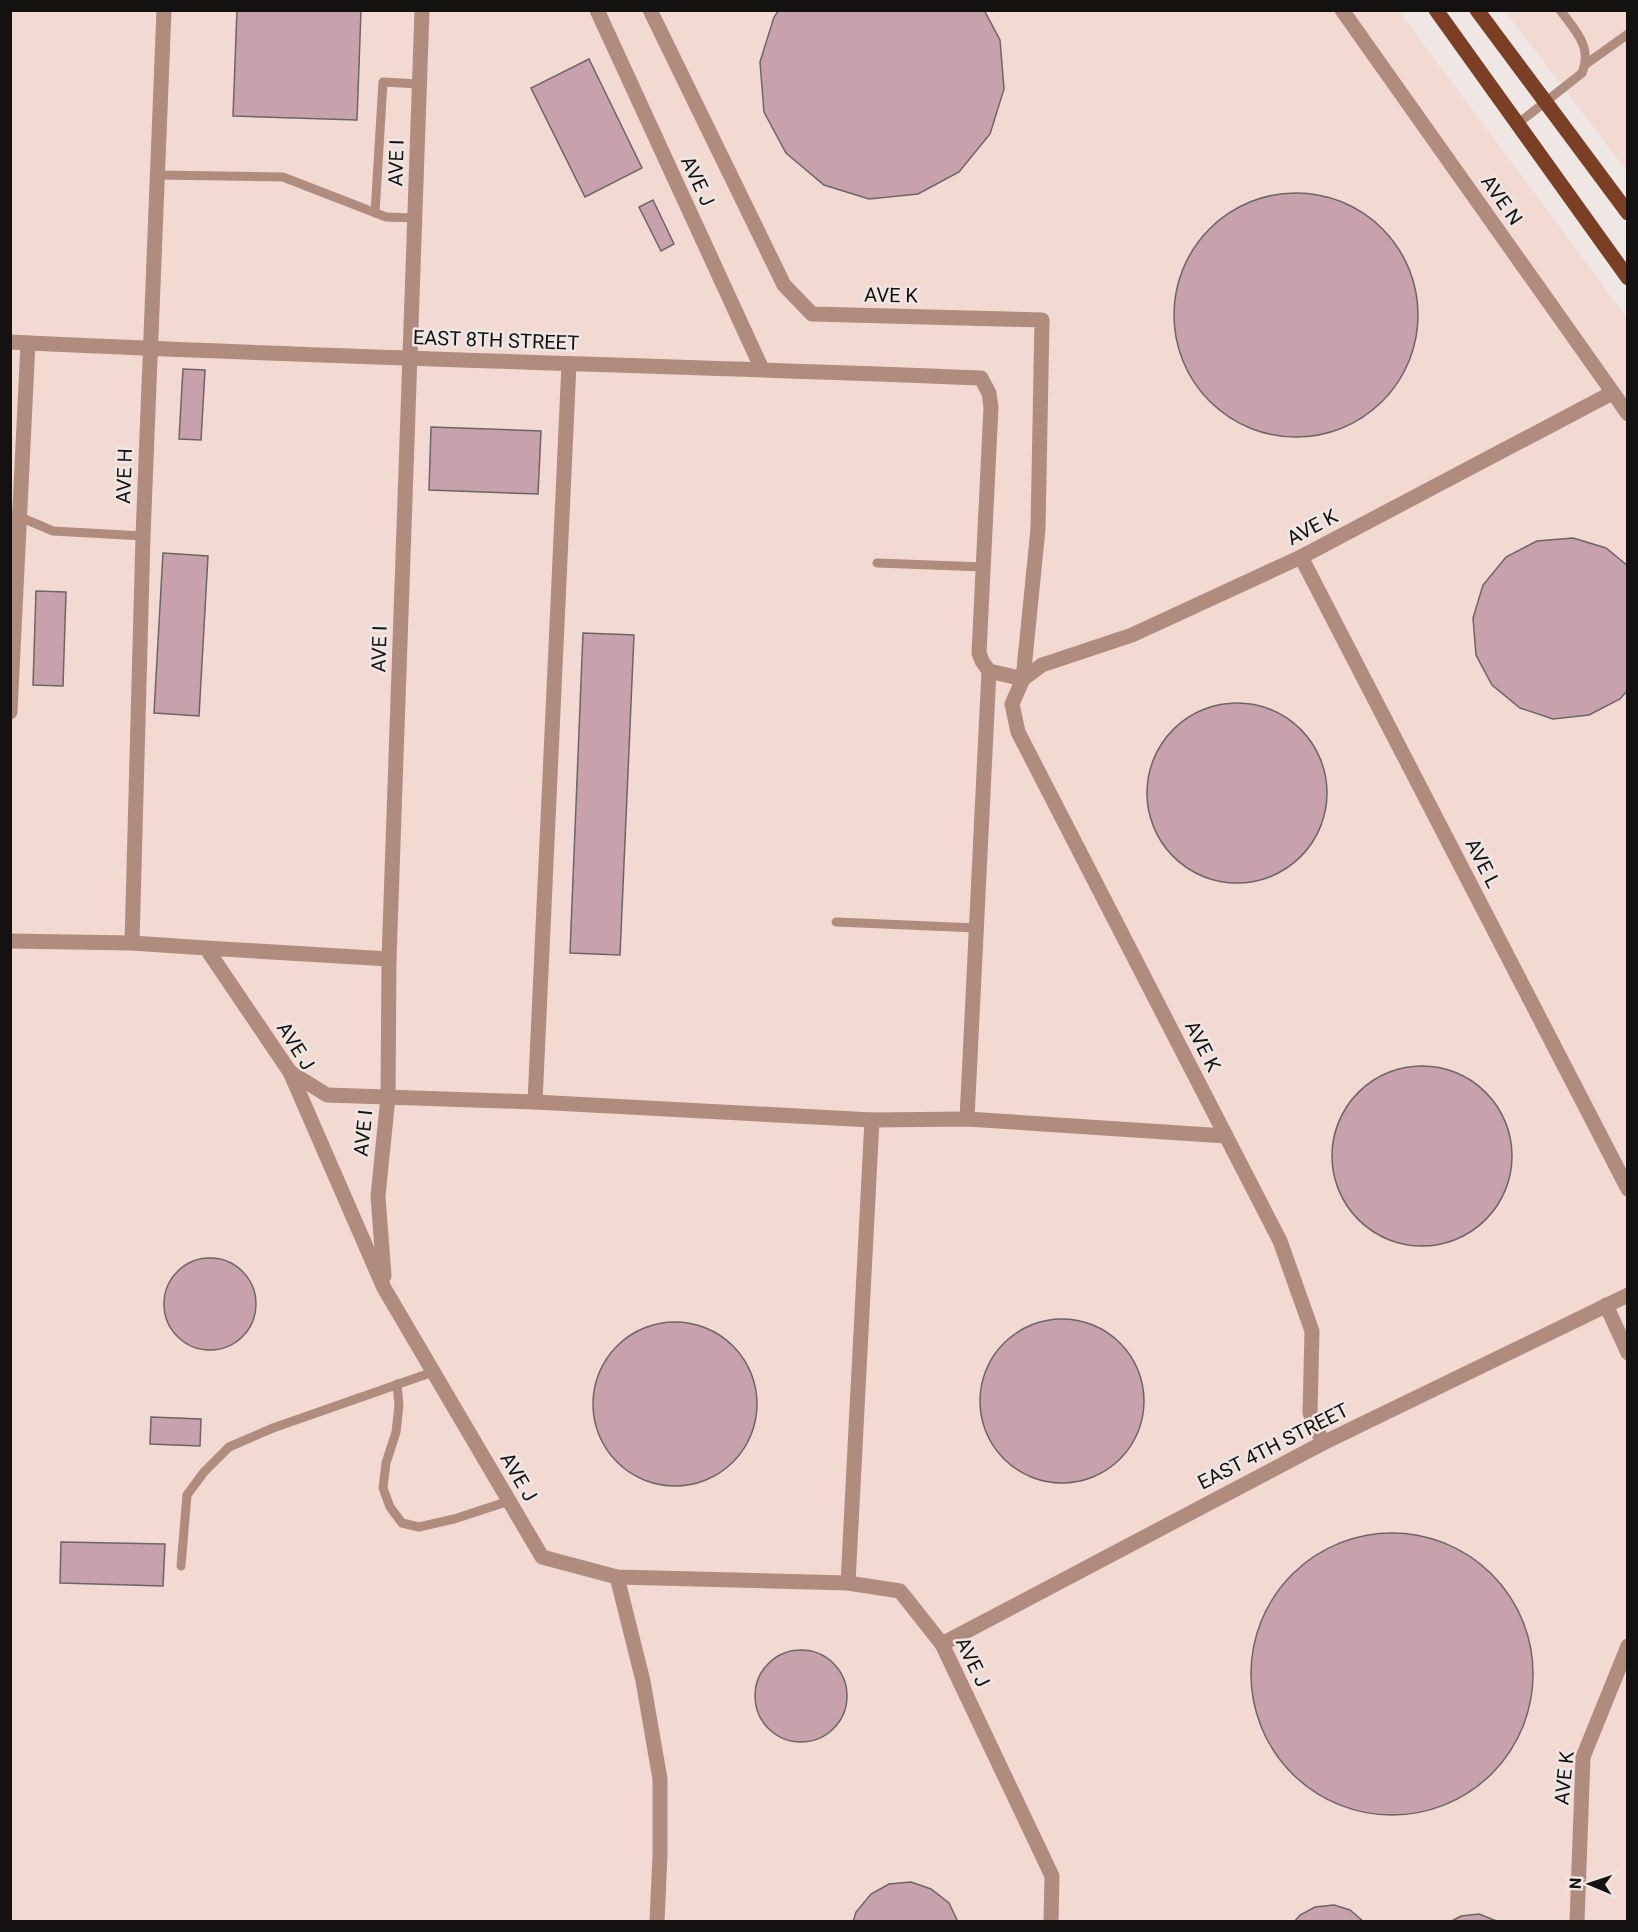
<svg xmlns="http://www.w3.org/2000/svg" width="1638" height="1932" viewBox="0 0 1638 1932" font-family="Roboto,sans-serif">
  <rect width="100%" height="100%" fill="#eee7e3"/>
  <g fill="#f2d9d2">
    <path d="M11,11H1399L1627,318V1921L11,1922Z"/>
    <path d="M1505,11H1627V171Z"/>
  </g>
  <g fill="#c7a2ad" stroke="#6c6567" stroke-width="1.5">
    <path d="M237,10H361L357,120L233,116Z"/>
    <path d="M779,10H984L1000,40L1004,89L990,134L959,172L918,194L869,199L824,185L786,153L764,112L760,62L774,17Z"/>
    <path d="M589,59L642,168L585,197L531,88Z"/>
    <circle cx="1296" cy="315" r="122"/>
    <path d="M653,200L674,244L661,251L639,207Z"/>
    <path d="M183,369L205,370L201,440L179,439Z"/>
    <path d="M431,427L541,431L538,494L429,490Z"/>
    <path d="M1573,538L1606,548L1628,566V690L1620,699L1589,715L1553,719L1520,708L1492,685L1476,655L1473,618L1483,585L1506,557L1537,541Z"/>
    <path d="M163,553L208,556L199,716L154,713Z"/>
    <path d="M36,591L66,592L63,686L33,685Z"/>
    <path d="M583,633L634,635L620,955L570,953Z"/>
    <circle cx="1237" cy="793" r="90"/>
    <circle cx="1422" cy="1156" r="90"/>
    <circle cx="210" cy="1304" r="46"/>
    <circle cx="1062" cy="1401" r="82"/>
    <circle cx="675" cy="1404" r="82"/>
    <path d="M151,1417L201,1419L200,1446L150,1444Z"/>
    <circle cx="1392" cy="1674" r="141"/>
    <path d="M61,1542L165,1544L163,1586L60,1583Z"/>
    <circle cx="801" cy="1696" r="46"/>
    <path d="M911,1882L931,1889L949,1903L958,1922H853L856,1912L871,1894L889,1884Z"/>
    <path d="M1334,1905L1350,1910L1364,1922H1294L1300,1915L1315,1907Z"/>
    <path d="M1479,1914L1499,1922H1450L1461,1916Z"/>
  </g>
  <g fill="none" stroke-linecap="round" stroke-linejoin="round">
    <g stroke="#af8c7e" stroke-width="9">
      <path d="M1586,64L1628,34"/>
      <path d="M1516,125L1582,73C1593,47 1575,30 1560,10"/>
      <path d="M157,175L283,177L386,217L415,218"/>
      <path d="M375,213L383,82L419,84"/>
      <path d="M10,516L20,517L53,531L143,536"/>
      <path d="M877,563L984,567"/>
      <path d="M836,922L977,928"/>
      <path d="M397,1384L399,1405L396,1432L386,1463L383,1488L390,1507L402,1523L419,1527L454,1519L509,1501"/>
      <path d="M181,1566L187,1495L204,1472L229,1447L273,1428L433,1372"/>
    </g>
    <g stroke="#af8c7e" stroke-width="15">
      <path d="M597,10L762,369"/>
      <path d="M650,10L784,285L812,314L1042,320L1038,529L1023,679L989,671L967,1119"/>
      <path d="M1342,10L1628,414"/>
      <path d="M10,342C334,358 658,365 981,378L989,393L991,407L979,653L982,661L989,671"/>
      <path d="M1301,557L1628,1189"/>
      <path d="M10,712L28,343"/>
      <path d="M10,941L132,943L206,948L290,1072L384,1288L542,1557L617,1577L848,1583L900,1591L942,1644L1052,1876L1051,1922"/>
      <path d="M132,943L143,536L164,10"/>
      <path d="M206,948L389,959"/>
      <path d="M290,1072L327,1095L535,1102L872,1120L967,1119L1226,1136"/>
      <path d="M535,1102L569,364"/>
      <path d="M384,1276L378,1196L388,1097L389,959L422,10"/>
      <path d="M1606,1305L1628,1353"/>
      <path d="M1323,1443L1310,1413L1312,1331L1280,1241L1018,732L1012,704L1023,679L1042,665L1132,635L1301,557L1612,393"/>
      <path d="M617,1577L643,1681L660,1779V1854L657,1922"/>
      <path d="M848,1583L872,1120"/>
      <path d="M942,1644L1323,1443L1628,1295"/>
      <path d="M1577,1922L1583,1757L1628,1646"/>
    </g>
    <g stroke="#7a3f25" stroke-width="15">
      <path d="M1436,10L1628,278"/>
      <path d="M1477,10L1628,213"/>
    </g>
  </g>
  <g text-anchor="middle" dominant-baseline="central" stroke-width="5" stroke-linejoin="round" paint-order="stroke">
    <g font-size="20" fill="#141211" stroke="#eee7e3">
      <text transform="translate(396 163) rotate(-88)">AVE I</text>
      <text transform="translate(698 181) rotate(65)">AVE J</text>
      <text transform="translate(1502 200) rotate(55)">AVE N</text>
      <text transform="translate(891 295) rotate(1)">AVE K</text>
      <text transform="translate(496 340) rotate(2)">EAST 8TH STREET</text>
      <text transform="translate(124 476) rotate(-88)">AVE H</text>
      <text transform="translate(1312 527) rotate(-28)">AVE K</text>
      <text transform="translate(379 649) rotate(-88)">AVE I</text>
      <text transform="translate(1483 863) rotate(63)">AVE L</text>
      <text transform="translate(296 1046) rotate(58)">AVE J</text>
      <text transform="translate(1203 1046) rotate(63)">AVE K</text>
      <text transform="translate(363 1133) rotate(-84)">AVE I</text>
      <text transform="translate(1273 1446) rotate(-27)">EAST 4TH STREET</text>
      <text transform="translate(519 1477) rotate(60)">AVE J</text>
      <text transform="translate(973 1662) rotate(64)">AVE J</text>
      <text transform="translate(1564 1778) rotate(-84)">AVE K</text>
    </g>
  </g>
  <rect width="1638" height="1932" fill="none" stroke="#141211" stroke-width="24"/>
  <g transform="translate(1590 1884) rotate(272)" stroke="#eee7e3" stroke-width="4.5" paint-order="stroke">
  <path d="M0-4.5L10 22L0 15L-10 22Z" fill="#141211"/>
  <text y="-9" font-size="16" font-weight="bold" text-anchor="middle" fill="#141211">N</text>
  </g>
</svg>
